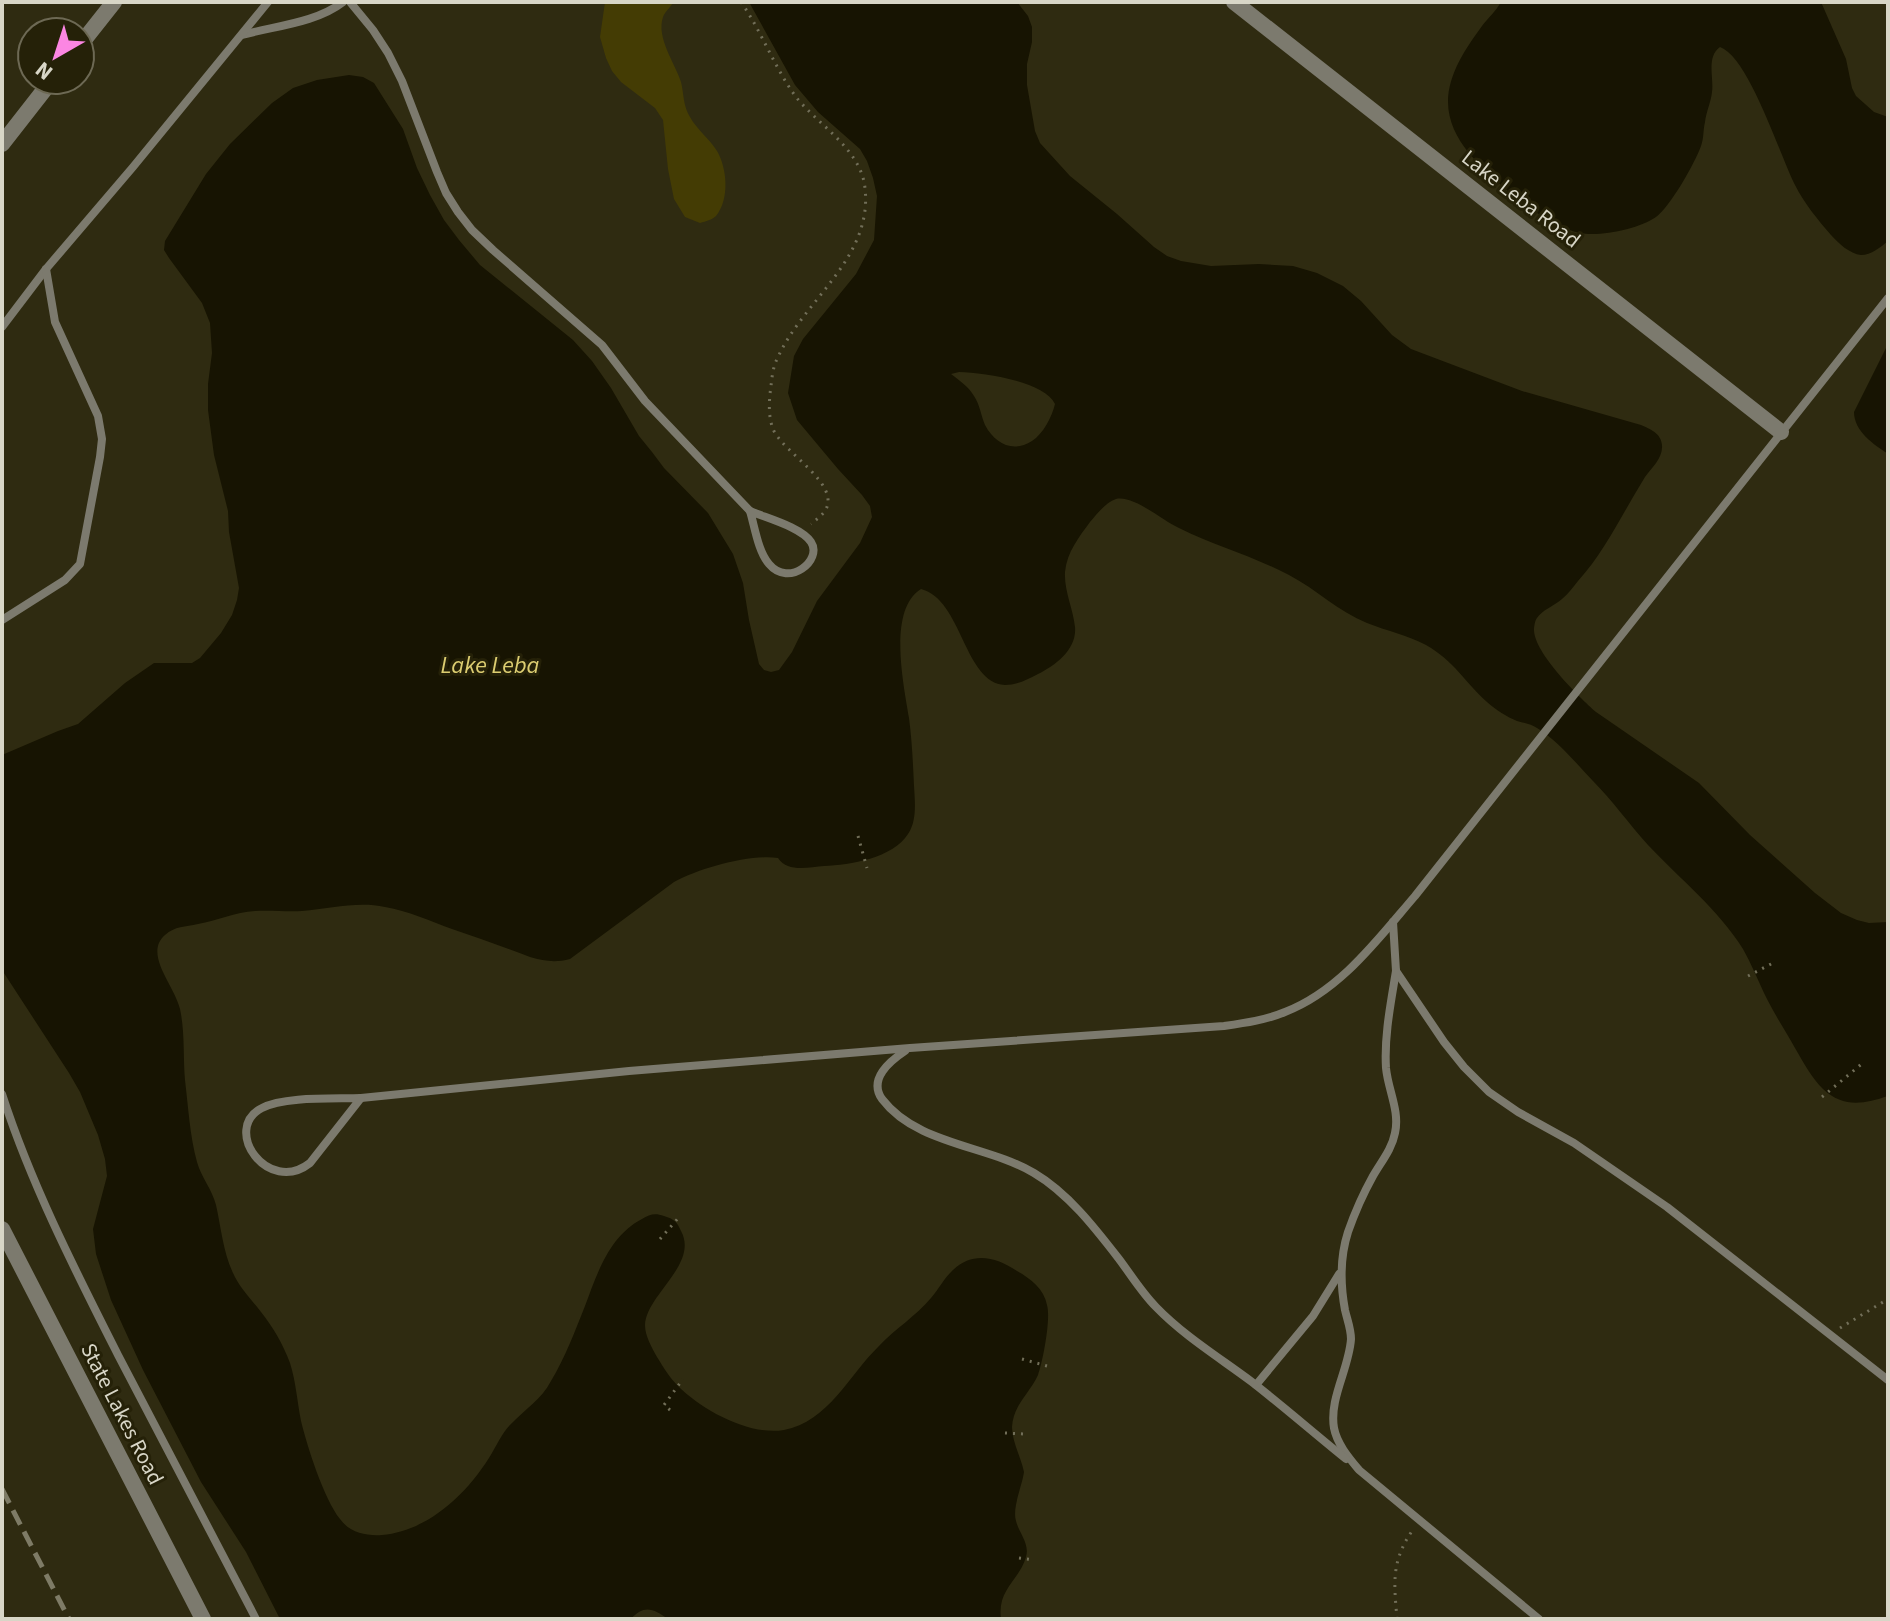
<svg xmlns="http://www.w3.org/2000/svg" width="1890" height="1621" viewBox="0 0 1890 1621" font-family="'Source Sans 3',sans-serif">
  <rect width="100%" height="100%" fill="#2f2b11"/>
  <path fill="#443c04" d="M605,2H674C671,6 665,12 663,17C656,38 675,63 681,82C684,94 683,106 690,117C697,130 710,139 717,151C727,168 730,199 716,216C712,220 706,221 700,223L685,217L674,199L668,169L663,120L655,108L621,82L612,71L606,58L600,37Z"/>
  <g fill="#171402" fill-rule="evenodd">
    <path d="M749,2H1017L1028,16L1032,27V42L1027,64V85L1035,131L1040,143L1070,176L1117,214L1154,247L1167,256L1181,261L1211,266L1259,264L1293,266L1317,273L1343,286L1361,301L1392,335L1411,349L1522,391L1641,425C1650,429 1661,433 1662,445C1663,458 1652,467 1645,477C1623,512 1606,550 1578,581C1573,587 1568,594 1562,599C1554,606 1542,610 1537,618C1535,620 1534,627 1534,629C1533,652 1579,697 1596,712L1699,783L1750,835L1815,893L1841,913L1857,920L1869,923L1888,922V1096C1864,1104 1843,1108 1823,1089C1812,1078 1803,1062 1795,1048C1785,1030 1773,1012 1764,993C1757,978 1751,963 1743,949C1718,909 1680,879 1648,845C1629,824 1613,801 1593,781C1576,763 1558,741 1537,728C1531,724 1524,723 1517,721C1507,717 1496,710 1487,702C1465,682 1454,661 1426,645C1407,635 1387,631 1367,623C1339,612 1316,589 1289,575C1253,556 1215,546 1179,528C1163,521 1134,495 1116,499C1106,502 1097,514 1090,522C1079,537 1067,552 1065,572C1064,591 1073,608 1075,627C1077,649 1056,665 1038,674C1028,679 1018,685 1005,685C964,683 962,599 921,589C887,610 904,686 909,718C912,741 913,764 914,786C915,802 917,821 908,834C893,858 850,865 824,866C809,867 788,873 778,858C750,854 700,868 674,882L570,959C555,963 544,961 530,957C504,947 478,938 452,929C430,921 408,911 385,907C357,901 330,909 302,911C287,912 271,910 255,911C235,912 217,921 198,924C185,927 175,926 165,935C143,954 175,986 180,1009C185,1032 183,1057 185,1080C188,1105 190,1137 197,1162C201,1177 212,1189 216,1205C221,1227 223,1252 233,1273C239,1287 251,1299 261,1312C273,1327 283,1344 290,1363C296,1382 297,1401 301,1421C307,1446 324,1499 340,1519C350,1533 366,1536 382,1535C429,1531 469,1492 492,1453C498,1443 502,1433 511,1424C525,1409 541,1400 551,1381C565,1358 575,1331 585,1306C597,1274 609,1236 642,1219C650,1214 655,1213 664,1216C674,1219 677,1222 681,1231C699,1264 646,1295 645,1325C645,1336 652,1348 657,1357C664,1368 669,1377 678,1386C702,1410 749,1436 784,1430C828,1422 849,1375 879,1346C895,1329 916,1316 931,1298C939,1289 944,1278 953,1270C973,1251 996,1257 1017,1271C1031,1279 1044,1289 1047,1305C1051,1319 1043,1361 1038,1375C1030,1393 1013,1405 1012,1427C1012,1442 1021,1457 1024,1472C1022,1486 1012,1508 1016,1521C1019,1533 1030,1544 1026,1557C1019,1581 997,1589 1001,1619H668C654,1609 644,1604 631,1619H280L246,1552L201,1482L143,1370L111,1300L96,1254L93,1229L107,1176L105,1159L98,1135L80,1092L69,1073L2,970V755L58,731L78,724L125,683L154,663H192L200,658L221,633L232,615L237,600L239,588L229,532L228,511L214,455L208,410V384L212,353L210,323L202,303L169,258L164,250L165,241L206,174L230,144L272,103L293,88L317,80L349,75L363,77L374,83L403,129L417,168L430,195L444,220L459,240L480,265L573,340L592,361L611,388L639,436L652,452L664,468L708,513L733,554L743,583L749,620L759,664L764,670L771,672L779,670L792,652L817,601L860,543L872,517L870,506L862,495L838,469L797,420L788,393L794,356L803,339L856,274L874,240L877,196L873,178L867,161L860,149L818,112L795,85ZM959,372C984,373 1044,381 1055,404C1052,417 1043,434 1032,441C1013,453 995,444 985,425C981,416 980,405 974,396C968,386 960,381 951,374Z"/>
    <path d="M1501,2H1821L1846,59L1852,88L1856,96L1874,112L1888,117V241C1881,247 1871,255 1861,255C1850,254 1838,243 1831,235C1818,220 1804,203 1795,185C1780,156 1749,57 1720,47C1706,57 1714,77 1712,92C1711,102 1706,112 1705,122C1703,130 1704,138 1701,146C1695,163 1670,207 1656,217C1639,229 1600,237 1580,233C1545,226 1491,180 1468,152C1457,138 1448,121 1448,102C1448,74 1466,48 1482,26C1488,18 1496,11 1501,2Z"/>
    <path d="M1888,344V454C1873,444 1854,431 1854,412Z"/>
  </g>
  <g fill="none" stroke-linecap="round" stroke-linejoin="round">
    <g stroke="#726f59" stroke-width="3" stroke-dasharray="2 6" stroke-linecap="butt">
      <path d="M741,2C762,32 774,67 796,97C818,125 861,149 865,188C873,258 804,300 778,357C773,366 772,377 771,386C769,400 768,416 773,429C783,453 842,484 825,511C821,516 816,520 811,524"/>
      <path d="M858,836L867,868"/>
      <path d="M1748,976L1773,963"/>
      <path d="M1822,1097L1864,1062"/>
      <path d="M660,1239L680,1216"/>
      <path d="M1840,1328L1888,1299"/>
      <path d="M1022,1359L1047,1366"/>
      <path d="M670,1410L664,1405L683,1379"/>
      <path d="M1005,1433L1024,1434"/>
      <path d="M1019,1558L1034,1560"/>
      <path d="M1397,1619C1394,1583 1391,1562 1412,1531"/>
    </g>
    <g stroke="#7c7a6e" stroke-width="8">
      <path d="M350,2L373,30L388,53L402,81L437,172L446,193L458,212L472,230L493,250L602,345L645,401L750,511"/>
      <path d="M242,35C274,26 316,23 343,2"/>
      <path d="M2,327L46,269L133,167L268,2"/>
      <path d="M750,511C766,518 801,527 811,542C823,560 789,588 769,564C758,551 755,528 750,511Z"/>
      <path d="M2,620L65,580L80,564L100,457L102,439L98,416L55,322L46,269"/>
      <path d="M1393,922L1396,971L1444,1042L1464,1067L1489,1092L1518,1112L1574,1143L1667,1207L1888,1380"/>
      <path d="M1396,971C1391,1002 1384,1036 1386,1068C1388,1090 1400,1111 1395,1133C1392,1149 1381,1162 1373,1176C1363,1194 1355,1212 1348,1232C1340,1257 1340,1283 1345,1310C1347,1319 1351,1329 1351,1339C1349,1369 1329,1398 1334,1428C1337,1444 1349,1458 1359,1470L1539,1619"/>
      <path d="M905,1051C890,1061 868,1079 882,1099C917,1145 987,1145 1034,1173C1068,1193 1095,1228 1119,1259C1131,1275 1142,1293 1156,1307C1184,1336 1220,1358 1252,1382C1284,1407 1315,1434 1346,1459"/>
      <path d="M2,1094C31,1184 75,1270 118,1355C164,1443 210,1531 256,1619"/>
      <path d="M361,1098L629,1071L910,1048L1224,1026C1245,1023 1266,1020 1285,1012C1340,991 1378,939 1415,896L1888,298"/>
      <path d="M361,1098L310,1163C268,1196 221,1129 262,1108C284,1096 335,1099 361,1098Z"/>
      <path d="M1256,1385L1313,1316L1339,1274"/>
    </g>
    <g stroke="#7c7a6e" stroke-width="16">
      <path d="M1234,2L1781,432"/>
      <path d="M2,1229L203,1619"/>
    </g>
    <g stroke="#7c7a6e" stroke-width="16">
      <path d="M80,45L114,2"/>
      <path d="M2,144L52,80"/>
    </g>
    <path stroke="#7e7b66" stroke-width="5" stroke-dasharray="16 8" stroke-linecap="butt" d="M2,1489L69,1619"/>
  </g>
  <g text-anchor="middle" dominant-baseline="central" stroke-width="6" stroke-linejoin="round" paint-order="stroke">
    <g font-size="22" fill="#d8d6c7" stroke="#252108">
      <text transform="translate(1521 199) rotate(38)">Lake Leba Road</text>
      <text transform="translate(122 1414) rotate(63)">State Lakes Road</text>
    </g>
    <g font-size="24" font-style="italic" fill="#dccd71" stroke="#252108">
      <text x="490" y="665">Lake Leba</text>
    </g>
  </g>
  <rect width="1890" height="1621" fill="none" stroke="#d8d6c7" stroke-width="8"/>
  <g transform="translate(56 56) rotate(219)"><circle r="38" fill="#252108" stroke="#6d6954" stroke-width="2"/>
  <path d="M0-6L14 30L0 20L-14 30Z" fill="#fc86e3"/>
  <text y="-12" font-size="22" font-weight="bold" text-anchor="middle" fill="#d8d6c7">N</text>
  </g>
</svg>
